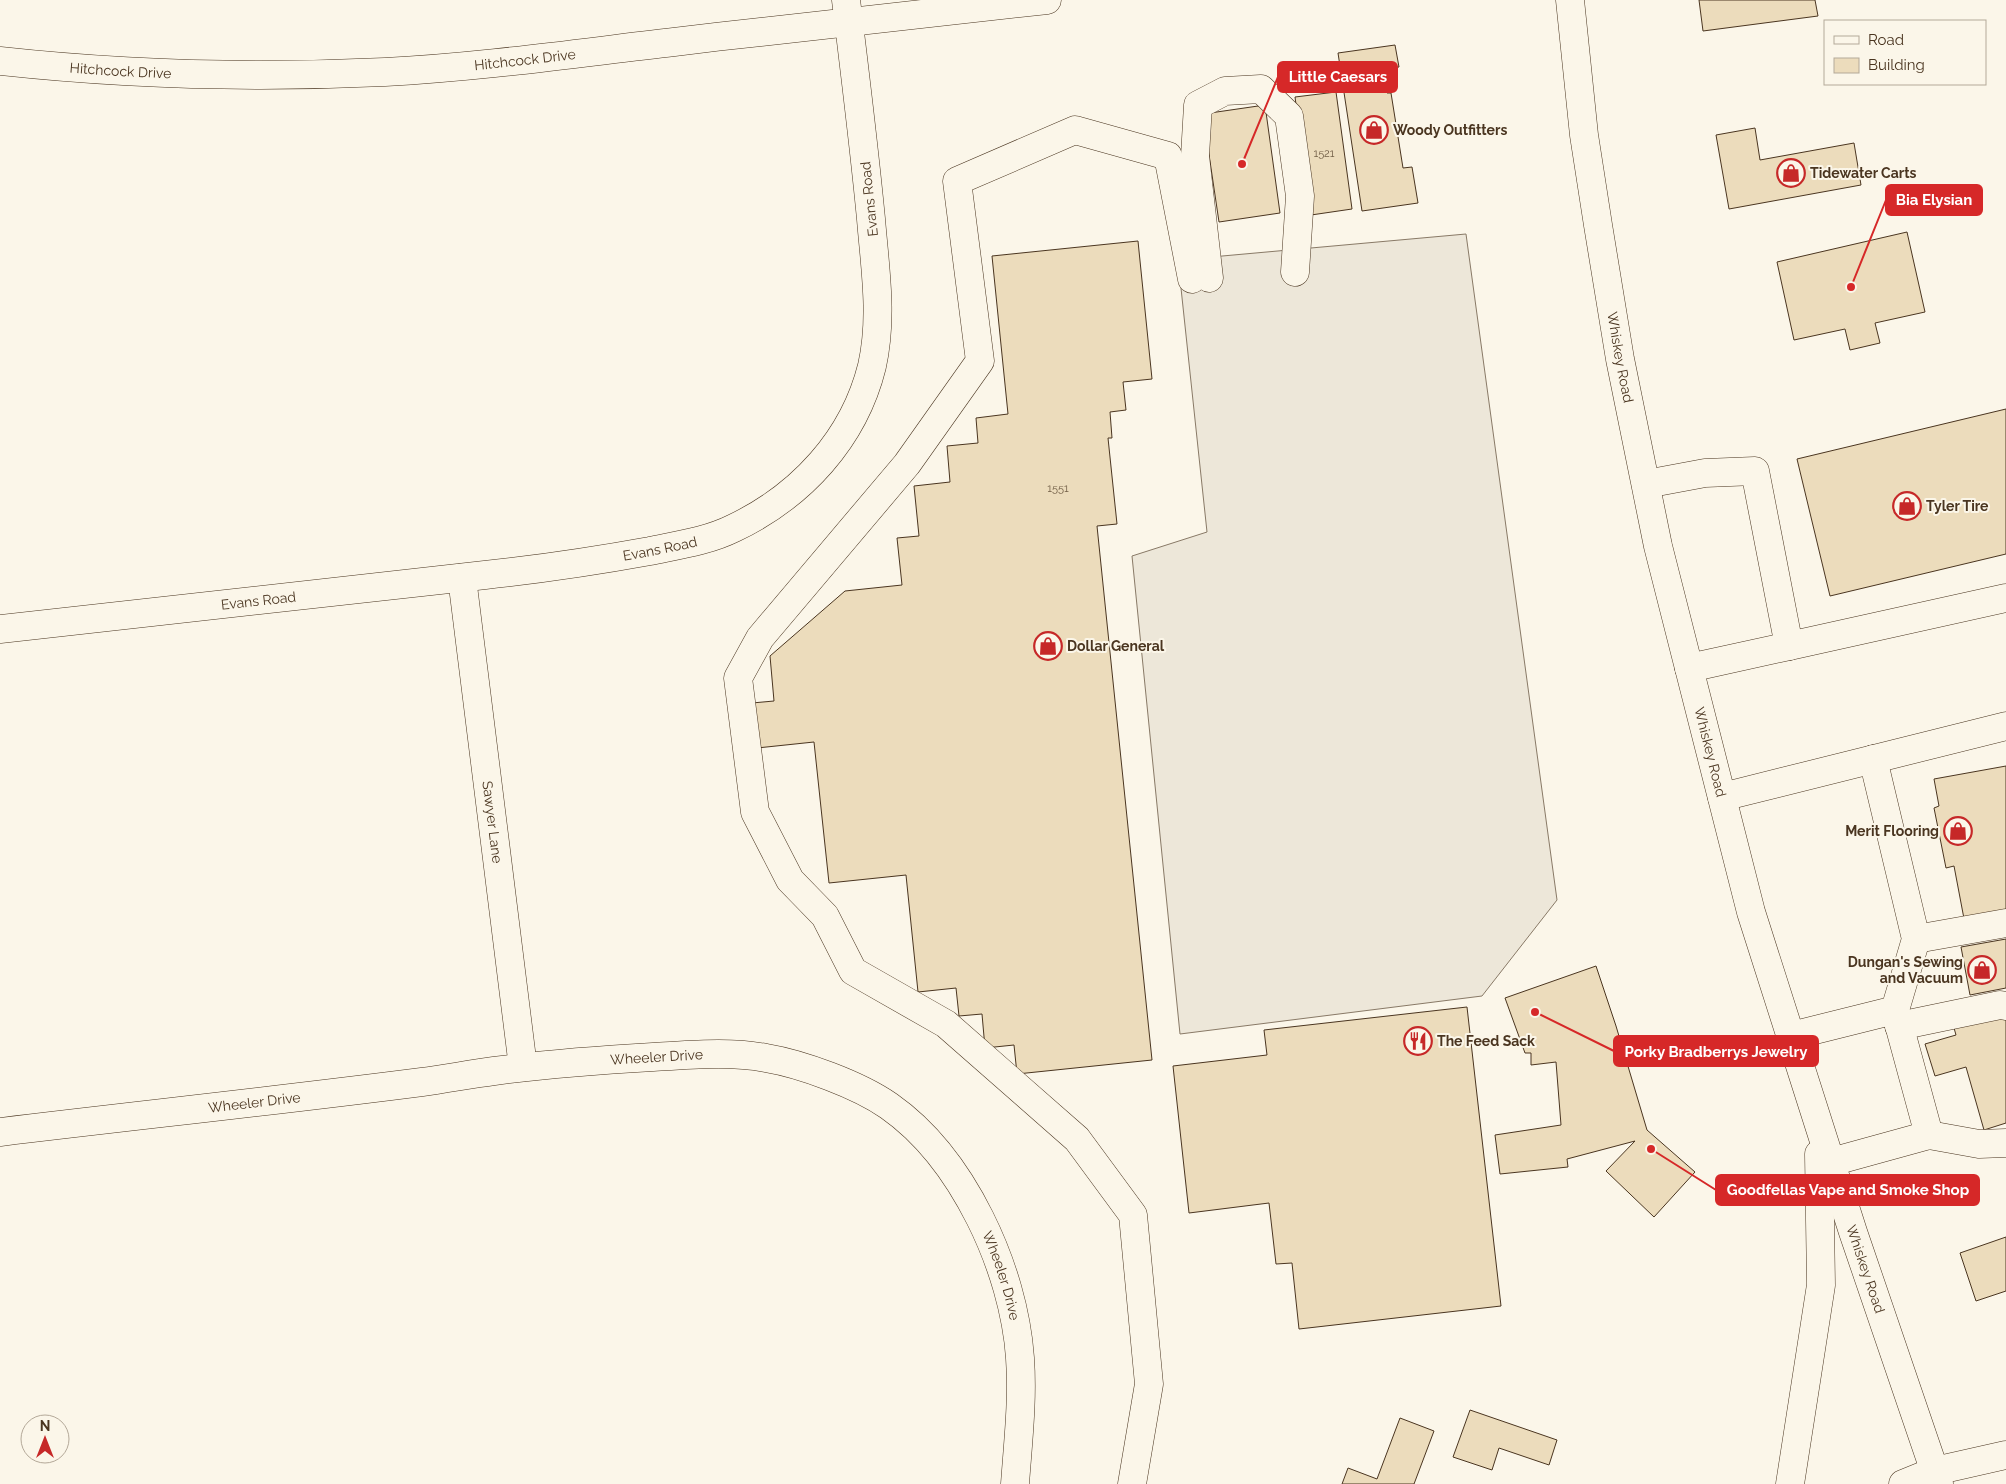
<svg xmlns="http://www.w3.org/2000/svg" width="2006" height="1484" viewBox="0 0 2006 1484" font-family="Raleway,sans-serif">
  <rect width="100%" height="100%" fill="#fbf6e9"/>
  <path fill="#ede7d9" stroke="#887966" d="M1466,234L1557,900L1482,996L1180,1034L1132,556L1207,532L1178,260Z"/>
  <g fill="#ecdcbc" stroke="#4a3520">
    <path d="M1699,0H1815L1818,16L1703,31Z"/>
    <path d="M1395,45L1399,67L1383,69L1387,93H1391L1403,168L1412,167L1418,203L1362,211L1338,53Z"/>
    <path d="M1336,92L1352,209L1311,215L1295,97Z"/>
    <path d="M1265,105L1280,213L1219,222L1203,114Z"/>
    <path d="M1755,128L1760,160L1854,143L1861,185L1729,209L1716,135Z"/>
    <path d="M1907,232L1925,312L1875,323L1880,343L1850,350L1845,329L1794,340L1777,262Z"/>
    <path d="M1138,241L1152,379L1123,382L1126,410L1110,412L1112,438H1108L1117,524L1097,526L1152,1060L1017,1074L1014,1045L985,1048L982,1014L959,1016L956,988L918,992L906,875L829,883L814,742L757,748L752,703L774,701L770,656L845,591L902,585L897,538L919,536L914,486L950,482L947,446L978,443L976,418L1008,414L992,256Z"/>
    <path d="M2006,409V554L1830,596L1797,459Z"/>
    <path d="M2006,766V916L1965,924L1954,866L1946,868L1934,808L1939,806L1934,779Z"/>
    <path d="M2006,939V988L1970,995L1961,947Z"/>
    <path d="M1596,966L1616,1026L1647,1130L1695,1172L1654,1217L1606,1171L1635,1141L1567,1159L1568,1167L1500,1174L1495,1135L1561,1125L1556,1062L1531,1065V1053H1525L1505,998Z"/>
    <path d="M1467,1007L1501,1306L1299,1329L1292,1263L1276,1264L1269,1203L1189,1213L1173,1066L1267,1055L1264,1030Z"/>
    <path d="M1990,1018L2006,1019V1123L1984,1130L1966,1067L1935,1076L1925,1044L1956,1035L1954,1028Z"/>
    <path d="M2006,1237V1291L1976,1301L1960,1253Z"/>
    <path d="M1470,1410L1557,1440L1549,1465L1499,1448L1492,1470L1453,1457Z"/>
    <path d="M1400,1418L1434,1431L1414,1484H1342L1348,1468L1377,1479Z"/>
  </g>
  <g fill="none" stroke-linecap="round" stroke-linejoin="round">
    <defs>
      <g id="minor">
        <path id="s1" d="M0,61C128,75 257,78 385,72C482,67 578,53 674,42C798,27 922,13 1047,0"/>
        <path d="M1209,278L1195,156L1198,105L1225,91L1261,89L1289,116L1300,196L1295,272"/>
        <path d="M1646,484L1705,473L1755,471L1789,646L1689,668"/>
        <path id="s2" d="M462,578L523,1067"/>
        <path id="s3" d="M0,629C162,611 324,594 485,575C541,569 595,561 650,551C679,545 708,541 734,528C801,496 854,439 872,366C883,317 875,268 871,219C864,146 855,73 846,0"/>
        <path d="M1789,646L2006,598"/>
        <path d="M1722,797L2006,726"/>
        <path d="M1916,939L2006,923"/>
        <path d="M1899,1026L2000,1005L2006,1006"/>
        <path d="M1791,1036L1895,1010L1916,939L1873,759"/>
        <path id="s4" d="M0,1132C141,1115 282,1100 422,1082C446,1079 470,1074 494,1071C547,1064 600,1060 653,1057C691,1055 729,1051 766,1058C802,1064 859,1085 889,1106C963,1158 1014,1269 1020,1358C1023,1400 1018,1442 1015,1484"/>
        <path d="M1929,1135L1979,1144L2006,1143"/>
        <path d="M1831,1162L1929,1135L1895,1010"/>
        <path d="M1132,1484L1149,1384L1133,1215L1077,1139L946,1024L853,971L825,916L790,880L755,812L738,678L760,638L907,464L980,361L957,181L1075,130L1168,156L1192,279"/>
        <path d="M1903,1484L1935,1471L2006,1455"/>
      </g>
      <g id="major">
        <path id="s5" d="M1570,0L1584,135L1598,225L1620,359L1658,546L1751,912L1853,1232L1939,1484"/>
        <path d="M1790,1484L1821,1285L1819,1154"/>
      </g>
    </defs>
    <use href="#minor" stroke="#4a3520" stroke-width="29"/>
    <use href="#major" stroke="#4a3520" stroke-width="29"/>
    <use href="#minor" stroke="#fbf6e9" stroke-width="28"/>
    <use href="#major" stroke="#fbf6e9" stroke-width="28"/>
  </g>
  <defs>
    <symbol id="shop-ring" viewBox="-11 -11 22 22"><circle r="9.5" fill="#fbf6e9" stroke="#c62828" stroke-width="1.5"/><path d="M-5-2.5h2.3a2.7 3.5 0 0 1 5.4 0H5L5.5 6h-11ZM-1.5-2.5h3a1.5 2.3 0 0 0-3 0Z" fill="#c62828"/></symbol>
    <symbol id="restaurant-ring" viewBox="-11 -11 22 22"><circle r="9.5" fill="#fbf6e9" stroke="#c62828" stroke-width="1.5"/><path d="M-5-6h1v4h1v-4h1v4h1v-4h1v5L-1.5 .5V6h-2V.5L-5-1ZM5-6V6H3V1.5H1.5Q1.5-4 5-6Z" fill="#c62828"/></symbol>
  </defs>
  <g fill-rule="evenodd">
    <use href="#shop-ring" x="1358" y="114" width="32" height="32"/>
    <use href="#shop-ring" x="1775" y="157" width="32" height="32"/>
    <use href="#shop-ring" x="1891" y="490" width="32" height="32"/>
    <use href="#shop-ring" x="1032" y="630" width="32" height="32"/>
    <use href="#shop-ring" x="1942" y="815" width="32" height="32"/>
    <use href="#shop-ring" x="1966" y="954" width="32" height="32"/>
    <use href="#restaurant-ring" x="1402" y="1025" width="32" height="32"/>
  </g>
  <g text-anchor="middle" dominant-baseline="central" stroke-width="4" stroke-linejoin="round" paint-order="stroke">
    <g font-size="11" fill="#725f47">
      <text x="1324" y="153">1521</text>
      <text x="1058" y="488">1551</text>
    </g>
    <g font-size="14" fill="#4a3520" stroke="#fbf6e9">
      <text stroke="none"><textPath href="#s1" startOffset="526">Hitchcock Drive</textPath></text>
      <text stroke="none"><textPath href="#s1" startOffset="121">Hitchcock Drive</textPath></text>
      <text transform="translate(869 199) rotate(-96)">Evans Road</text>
      <text stroke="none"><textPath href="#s5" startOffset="361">Whiskey Road</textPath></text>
      <text stroke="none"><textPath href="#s3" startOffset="665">Evans Road</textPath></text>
      <text stroke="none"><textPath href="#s3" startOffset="260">Evans Road</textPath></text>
      <text stroke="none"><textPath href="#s5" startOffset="766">Whiskey Road</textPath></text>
      <text stroke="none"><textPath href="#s2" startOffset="246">Sawyer Lane</textPath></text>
      <text stroke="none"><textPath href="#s4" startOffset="661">Wheeler Drive</textPath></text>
      <text stroke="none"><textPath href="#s4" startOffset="256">Wheeler Drive</textPath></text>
      <text stroke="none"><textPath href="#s5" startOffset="1306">Whiskey Road</textPath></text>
      <text stroke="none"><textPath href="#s4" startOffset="1111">Wheeler Drive</textPath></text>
    </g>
    <g font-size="14" font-weight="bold" fill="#4a3520" stroke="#fbf6e9" text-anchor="start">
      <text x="1393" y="130">Woody Outfitters</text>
      <text x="1810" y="173">Tidewater Carts</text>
      <text x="1926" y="506">Tyler Tire</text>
      <text x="1067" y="646">Dollar General</text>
      <text x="1939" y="831" text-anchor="end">Merit Flooring</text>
      <text x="1963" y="962" text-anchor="end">Dungan's Sewing<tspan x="1963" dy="16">and Vacuum</tspan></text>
      <text x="1437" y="1041">The Feed Sack</text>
    </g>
  </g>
  <path fill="none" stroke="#d62828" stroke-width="2" d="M1242 164L1278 77M1851 287L1886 200M1535 1012L1614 1051M1651 1149L1716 1190"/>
  <g fill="#d62828" stroke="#fbf6e9" stroke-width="2">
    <circle cx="1242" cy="164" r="5"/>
    <circle cx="1851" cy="287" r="5"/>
    <circle cx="1535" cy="1012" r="5"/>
    <circle cx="1651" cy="1149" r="5"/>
  </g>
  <g fill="#d62828" stroke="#d62828" stroke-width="2">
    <rect x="1278" y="62" width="119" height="30" rx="5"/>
    <rect x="1886" y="185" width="96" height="30" rx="5"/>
    <rect x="1614" y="1036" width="204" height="30" rx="5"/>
    <rect x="1716" y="1175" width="263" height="30" rx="5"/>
  </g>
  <g font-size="15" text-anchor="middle" font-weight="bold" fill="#fff">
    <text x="1338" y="82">Little Caesars</text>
    <text x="1934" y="205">Bia Elysian</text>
    <text x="1716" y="1057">Porky Bradberrys Jewelry</text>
    <text x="1848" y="1195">Goodfellas Vape and Smoke Shop</text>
  </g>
  <rect x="1824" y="20" width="162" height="65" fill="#fbf6e9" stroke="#b4a999"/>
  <rect x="1834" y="36" width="25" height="8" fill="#fbf6e9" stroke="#b4a999"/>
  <text x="1868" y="45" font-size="15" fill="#4a3520">Road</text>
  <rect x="1834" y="58" width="25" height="15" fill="#ecdcbc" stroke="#b4a999"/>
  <text x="1868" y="70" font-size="15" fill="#4a3520">Building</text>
  <g transform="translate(45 1439)"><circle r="24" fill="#fbf6e9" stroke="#b4a999"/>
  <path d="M0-4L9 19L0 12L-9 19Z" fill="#c62828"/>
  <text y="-8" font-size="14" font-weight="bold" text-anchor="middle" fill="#4a3520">N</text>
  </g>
</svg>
